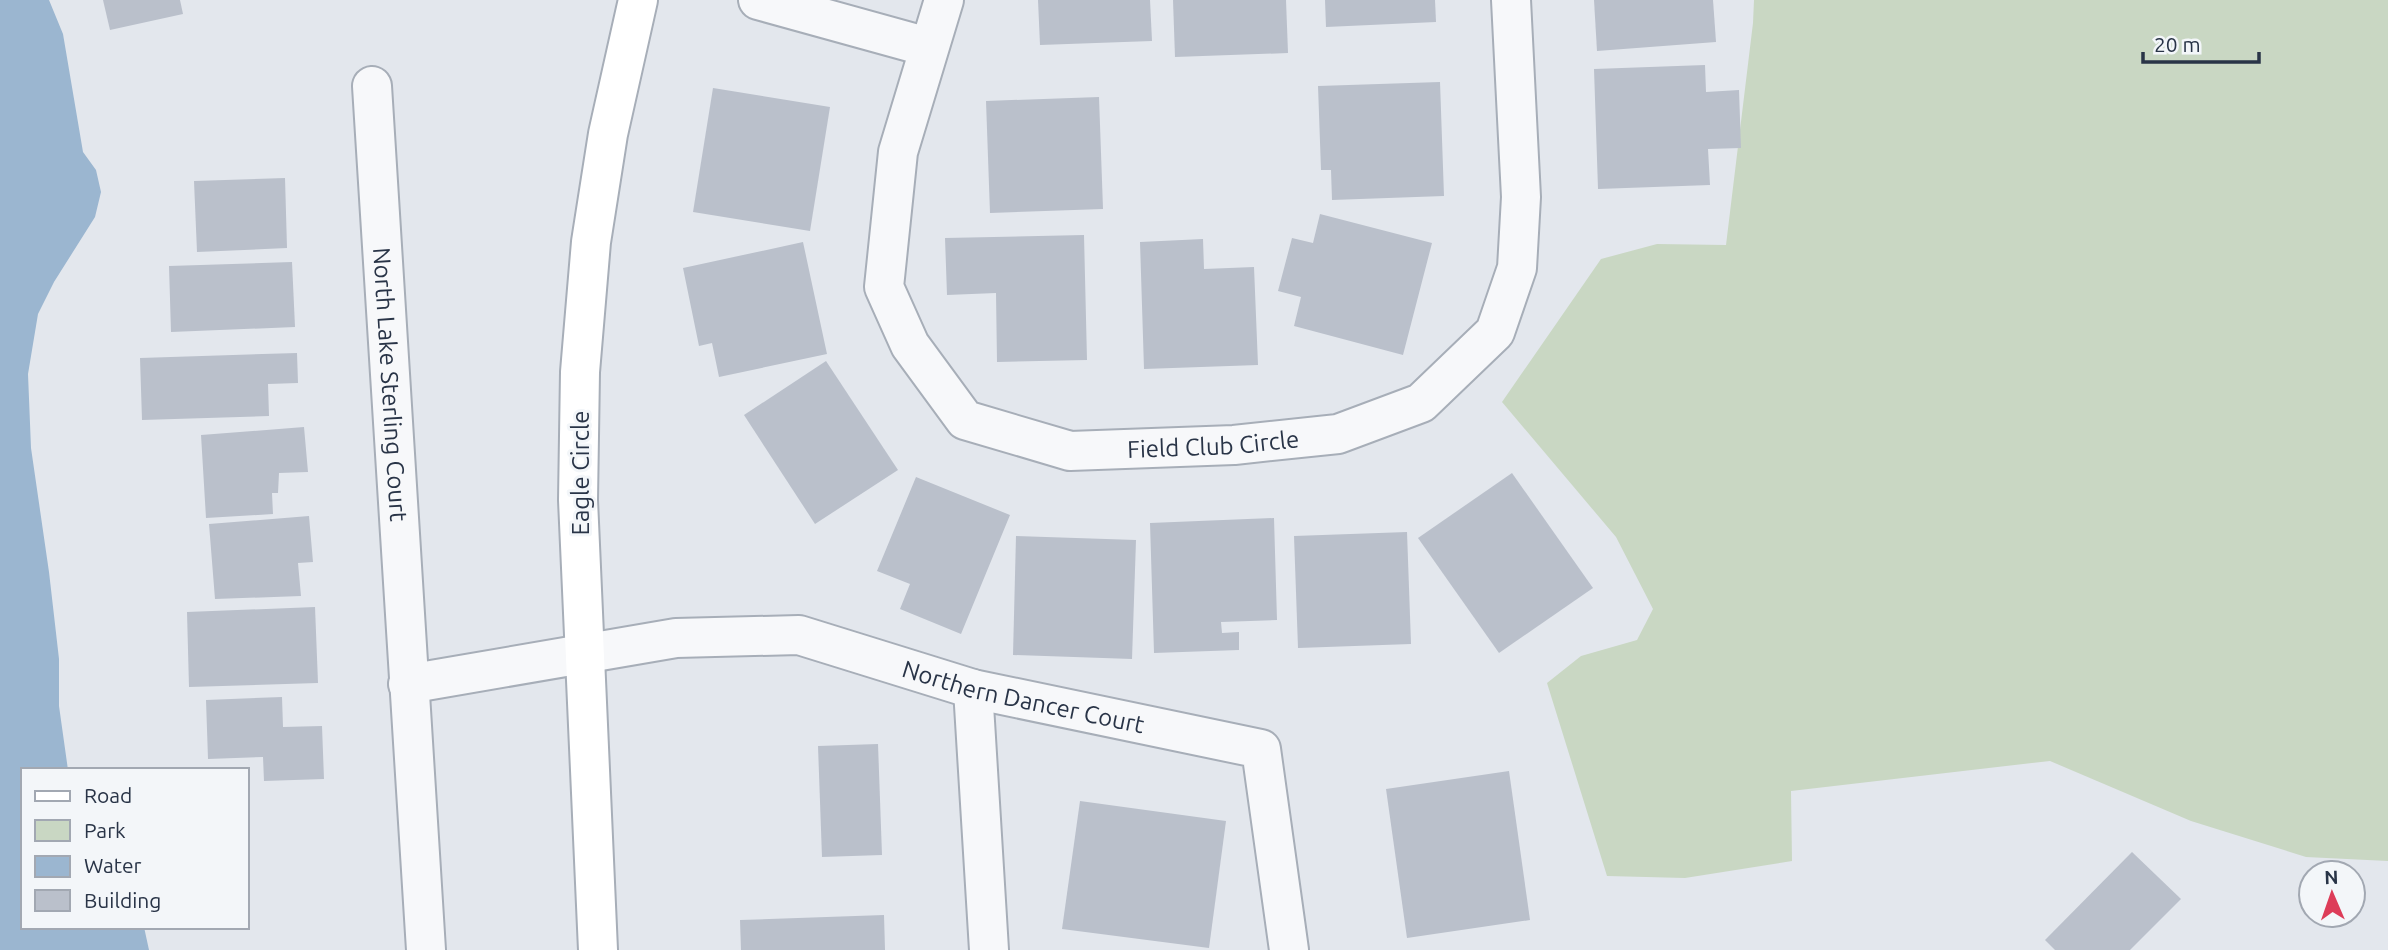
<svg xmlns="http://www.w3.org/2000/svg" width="2388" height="950" viewBox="0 0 2388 950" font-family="Ubuntu,sans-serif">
  <rect width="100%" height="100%" fill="#e3e7ed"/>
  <path fill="#c9d7c3" d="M1754,0H2388V861L2306,857L2191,821L2050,761L1791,791L1792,861L1685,878L1607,876L1547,683L1581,656L1637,640L1653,609L1616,537L1502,402L1601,259L1657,244L1726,245L1753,23Z"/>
  <path fill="#9bb6d0" d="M0,0H49L63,34L83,152L96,170L101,192L95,217L54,282L38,314L28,374L31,448L49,572L59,659V706L68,770H23V927H144L149,950H0Z"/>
  <g fill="#bac0cb">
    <path d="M103,0H180L183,14L110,30Z"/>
    <path d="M1038,0H1150L1152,41L1040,45Z"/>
    <path d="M1173,0H1286L1288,53L1175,57Z"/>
    <path d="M1325,0H1435L1436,22L1326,27Z"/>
    <path d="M1594,0H1713L1716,42L1597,51Z"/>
    <path d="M1705,65L1706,92L1739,90L1741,148L1708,149L1710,185L1598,189L1594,69Z"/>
    <path d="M1440,82L1444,196L1332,200L1331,170H1321L1318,86Z"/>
    <path d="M713,88L830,107L810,231L693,212Z"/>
    <path d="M1099,97L1103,209L990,213L986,101Z"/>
    <path d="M285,178L287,248L197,252L194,181Z"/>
    <path d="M1320,214L1432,243L1403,355L1294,326L1301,297L1278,291L1292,238L1313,243Z"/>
    <path d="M1084,235L1087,360L997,362L996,293L947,295L945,238Z"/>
    <path d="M1203,239L1204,269L1254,267L1258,365L1144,369L1140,242Z"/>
    <path d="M803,242L827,354L719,377L712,343L699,346L683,268Z"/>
    <path d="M292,262L295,327L171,332L169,266Z"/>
    <path d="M297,353L298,383L268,384L269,416L142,420L140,358Z"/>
    <path d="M826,361L898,470L815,524L744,415Z"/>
    <path d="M304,427L308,472L279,473L278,493H272L273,514L206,518L201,435Z"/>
    <path d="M1512,473L1593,588L1499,653L1418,538Z"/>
    <path d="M916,477L1010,515L961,634L900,609L910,584L877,571Z"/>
    <path d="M309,516L313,562L298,563L301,596L215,599L209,524Z"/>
    <path d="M1274,518L1277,620L1221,622L1222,633L1239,632V650L1154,653L1150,523Z"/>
    <path d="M1407,532L1411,644L1298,648L1294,536Z"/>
    <path d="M1016,536L1136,540L1132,659L1013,655Z"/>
    <path d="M315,607L318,683L189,687L187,612Z"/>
    <path d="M282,697L283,727L322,726L324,779L264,781L263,757L208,759L206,700Z"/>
    <path d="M878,744L882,855L822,857L818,746Z"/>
    <path d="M1509,771L1530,920L1407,938L1386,789Z"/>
    <path d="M1080,801L1226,821L1209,948L1062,929Z"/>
    <path d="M2132,852L2181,899L2130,950H2055L2045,940Z"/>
    <path d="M884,915L885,950H741L740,920Z"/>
  </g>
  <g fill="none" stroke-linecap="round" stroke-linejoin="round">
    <defs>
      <g id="street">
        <path d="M758,0L928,47"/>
        <path id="s1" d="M944,0L898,152L884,287L910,345L965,420L1070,451L1234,445L1338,434L1421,403L1495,332L1517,268L1521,197L1511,0"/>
        <path id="s2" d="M372,86L426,950"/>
        <path id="s3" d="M408,684L676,638L799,635L973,689L1261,749L1289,950"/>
        <path d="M973,689L989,950"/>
      </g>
      <path id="secondary" d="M598,950L578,500L580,372L591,242L608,134L638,0"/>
    </defs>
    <use href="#street" stroke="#a7aeb8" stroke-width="42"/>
    <use href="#secondary" stroke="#a7aeb8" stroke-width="42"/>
    <use href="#street" stroke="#f7f8fa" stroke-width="38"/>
    <use href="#secondary" stroke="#fff" stroke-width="38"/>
  </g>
  <g text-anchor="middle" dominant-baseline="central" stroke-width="6" stroke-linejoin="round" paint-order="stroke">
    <g font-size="24" fill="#293447" stroke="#f3f6f9">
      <text stroke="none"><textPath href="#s2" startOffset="299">North Lake Sterling Court</textPath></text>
      <text stroke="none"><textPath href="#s1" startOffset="704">Field Club Circle</textPath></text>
      <text transform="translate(580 473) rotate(-90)">Eagle Circle</text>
      <text stroke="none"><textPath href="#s3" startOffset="628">Northern Dancer Court</textPath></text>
    </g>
  </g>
  <rect x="21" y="768" width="228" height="161" fill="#f3f6f9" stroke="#a2a8b2" stroke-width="2"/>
  <rect x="35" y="791" width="35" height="10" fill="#ffffff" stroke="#a2a8b2" stroke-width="2"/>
  <text x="84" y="803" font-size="21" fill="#293447">Road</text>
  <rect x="35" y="820" width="35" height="21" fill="#c9d7c3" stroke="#a2a8b2" stroke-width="2"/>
  <text x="84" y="838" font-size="21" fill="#293447">Park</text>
  <rect x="35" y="856" width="35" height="21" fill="#9bb6d0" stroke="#a2a8b2" stroke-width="2"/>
  <text x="84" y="873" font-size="21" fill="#293447">Water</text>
  <rect x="35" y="890" width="35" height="21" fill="#bac0cb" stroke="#a2a8b2" stroke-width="2"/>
  <text x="84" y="908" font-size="21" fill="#293447">Building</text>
  <g transform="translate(2332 894) rotate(358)"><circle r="33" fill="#f3f6f9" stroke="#a2a8b2" stroke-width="2"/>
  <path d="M0-5L12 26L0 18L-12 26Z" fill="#dd3c58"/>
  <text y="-10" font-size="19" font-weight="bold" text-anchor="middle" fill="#293447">N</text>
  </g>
  <path d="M2143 52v10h116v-10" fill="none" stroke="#293447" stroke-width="3.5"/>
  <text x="2154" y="52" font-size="21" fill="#293447" stroke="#f3f6f9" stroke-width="5" paint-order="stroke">20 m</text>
</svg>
